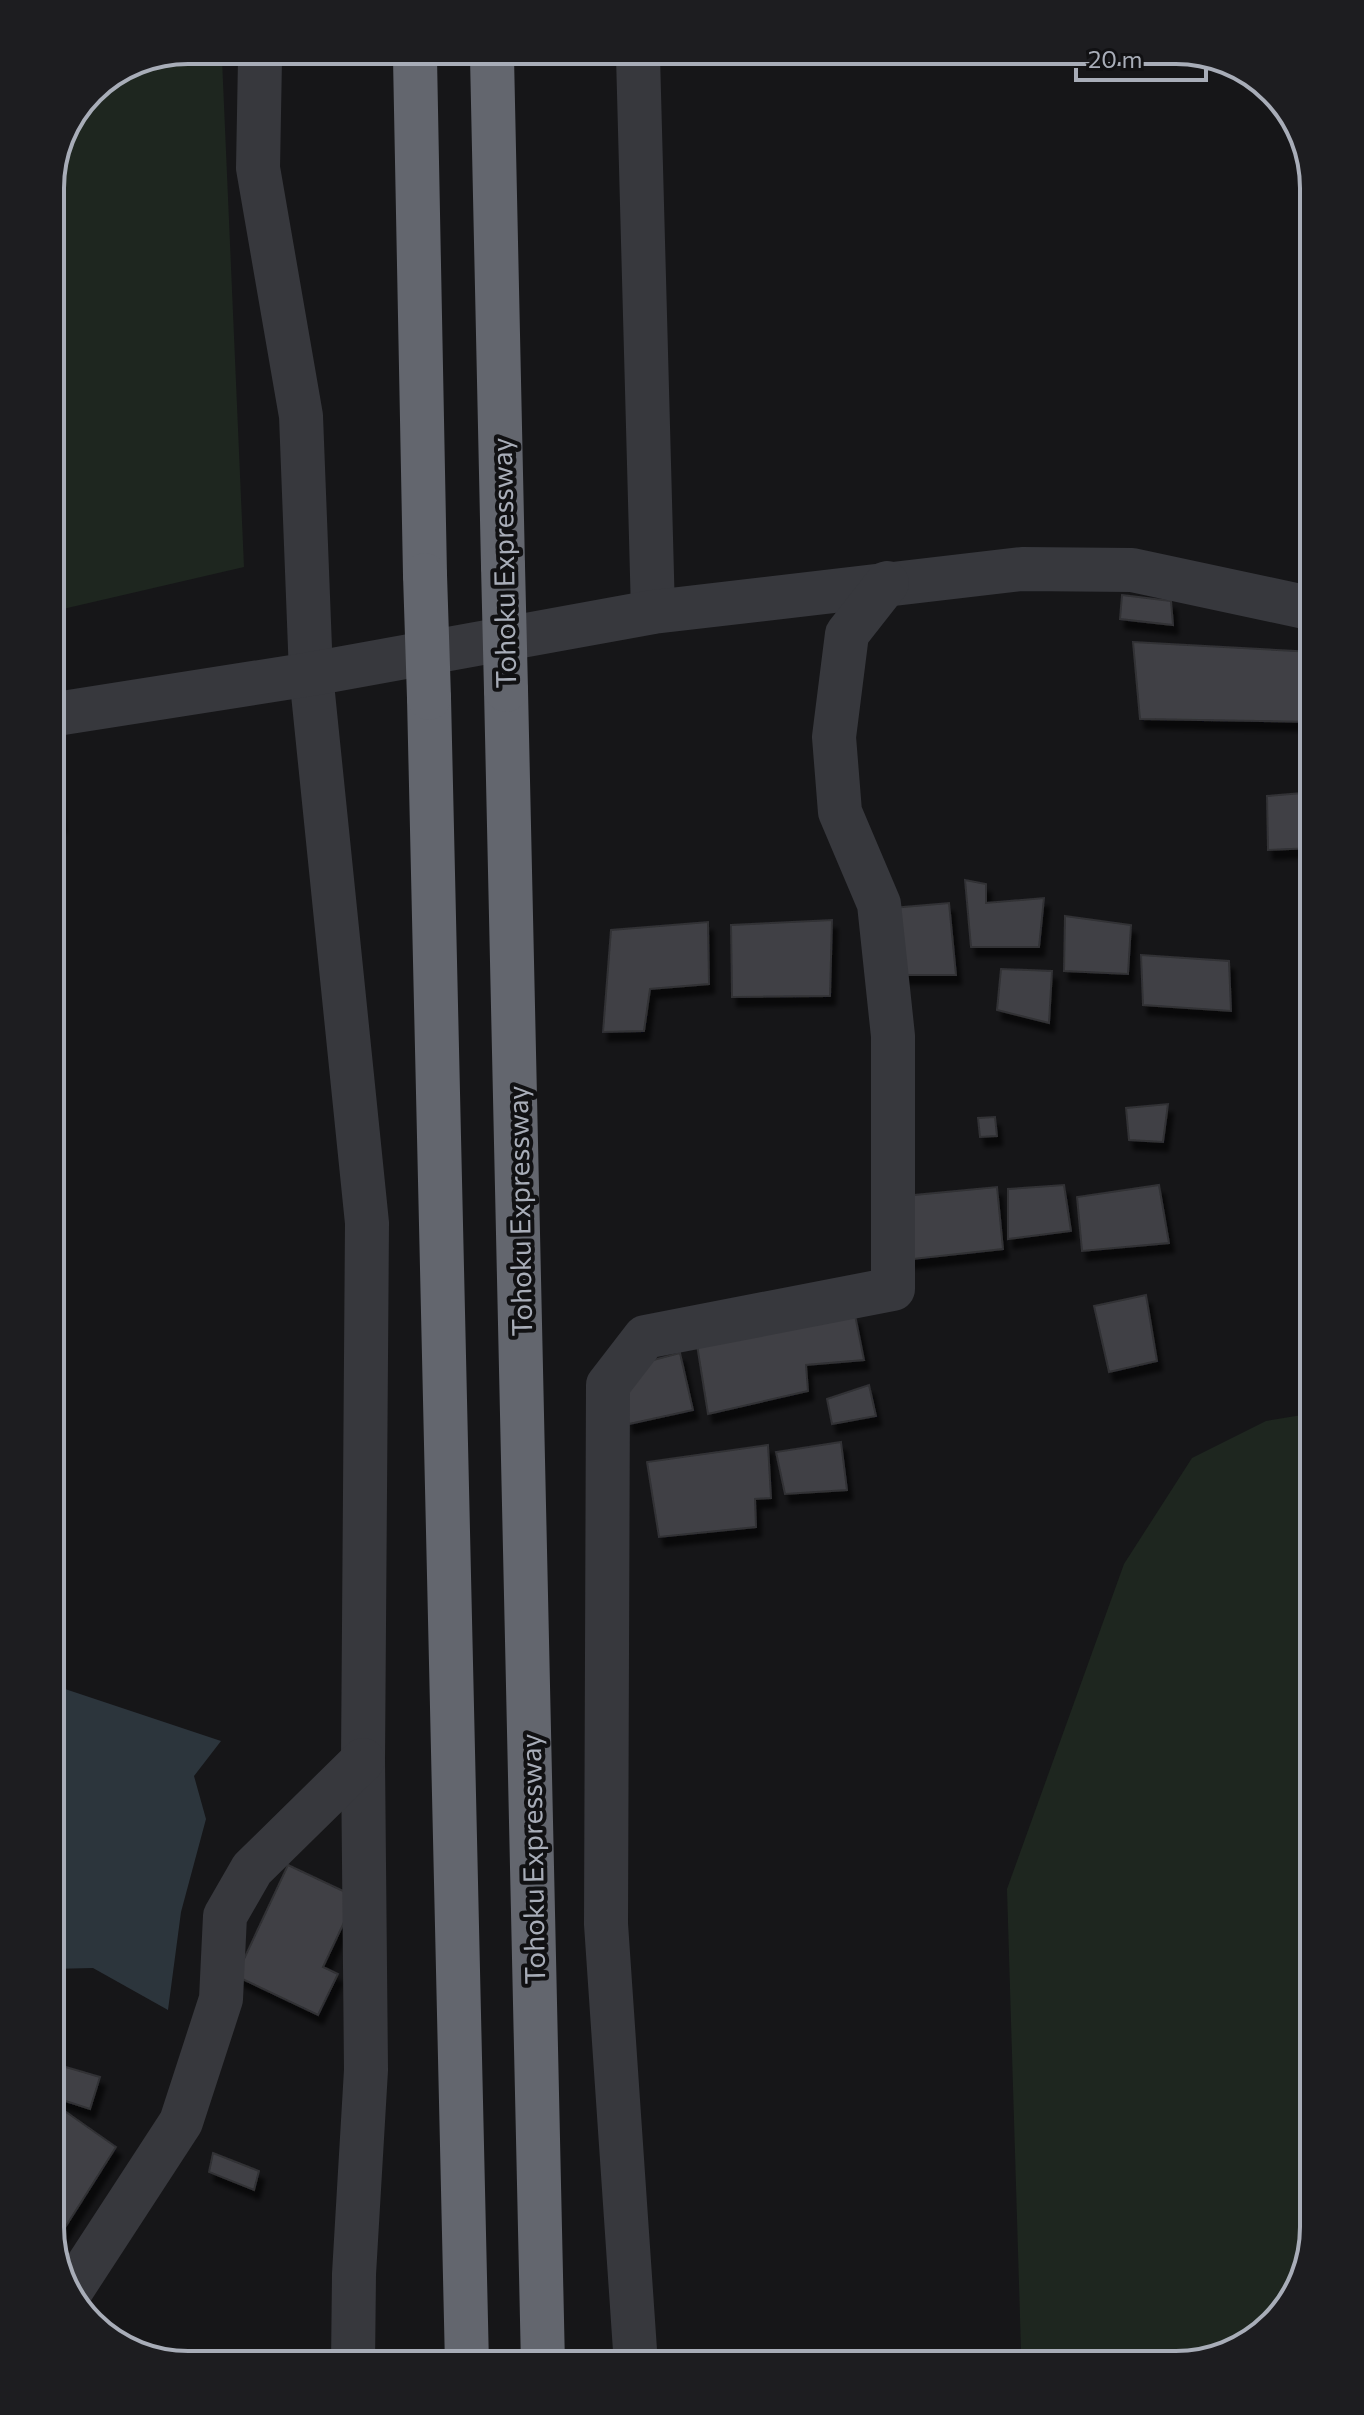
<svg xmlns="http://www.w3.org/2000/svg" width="1364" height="2415" viewBox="0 0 1364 2415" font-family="Commissioner,sans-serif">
  <defs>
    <filter id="shadow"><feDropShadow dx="5" dy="9" stdDeviation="2" flood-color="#0009"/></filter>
  </defs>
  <rect width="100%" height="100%" fill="#161618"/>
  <g fill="#1e261f">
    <path d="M222,59L244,567L50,612V179L91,90L135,60Z"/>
    <path d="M1314,1413V2228L1291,2303L1237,2351L1176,2365H1025L1021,2350L1007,1889L1124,1564L1192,1458L1266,1421Z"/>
  </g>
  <path fill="#2c353c" d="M50,1684L221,1741L194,1776L206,1819L181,1912L168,2010L93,1968L50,1969Z"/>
  <g fill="#404145" stroke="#303034" stroke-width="2" filter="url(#shadow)">
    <path d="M1122,595L1171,601L1173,625L1120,619Z"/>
    <path d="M1133,642L1314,652V722L1140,719Z"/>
    <path d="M50,764H55L61,824H50Z"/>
    <path d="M1314,792V848L1268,850L1267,796Z"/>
    <path d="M965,880L986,884V903L1044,898L1039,947H971Z"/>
    <path d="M949,903L956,975H895L892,908Z"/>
    <path d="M1065,916L1131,925L1128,974L1064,971Z"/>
    <path d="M832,920L830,996L732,997L731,925Z"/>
    <path d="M708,922L709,984L650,989L644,1031L603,1032L611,930Z"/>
    <path d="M1141,955L1229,961L1231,1011L1143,1005Z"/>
    <path d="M1001,969L1052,971L1049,1023L997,1010Z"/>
    <path d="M1168,1104L1163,1142L1129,1140L1126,1108Z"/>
    <path d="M995,1117L997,1136L980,1137L978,1118Z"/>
    <path d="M1064,1185L1071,1231L1008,1239V1189Z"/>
    <path d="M1159,1185L1169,1243L1082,1251L1077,1197Z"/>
    <path d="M997,1187L1003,1249L904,1260V1196Z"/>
    <path d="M1146,1295L1157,1361L1109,1372L1094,1306Z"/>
    <path d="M855,1315L864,1360L806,1365L808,1391L708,1414L697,1345Z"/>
    <path d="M680,1353L693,1410L629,1424L620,1395L634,1365Z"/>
    <path d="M869,1385L876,1416L832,1424L827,1399Z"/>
    <path d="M841,1442L847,1490L785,1494L776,1452Z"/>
    <path d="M768,1445L771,1498L755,1499L756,1527L659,1537L647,1462Z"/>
    <path d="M288,1865L356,1897L323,1967L338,1974L318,2015L236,1976Z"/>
    <path d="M59,2065L100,2077L90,2109L50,2096Z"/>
    <path d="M59,2107L116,2147L54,2245L50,2227V2123Z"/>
    <path d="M213,2153L259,2171L254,2190L209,2172Z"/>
  </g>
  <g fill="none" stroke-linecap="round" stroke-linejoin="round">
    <g stroke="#37383d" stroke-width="44">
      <path d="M638,56L653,612"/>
      <path d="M260,59L258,168L301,416L311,674L367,1223L363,1760L366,2070L354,2274L353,2365"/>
      <path d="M50,715L311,674L653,612L1022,569L1132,570L1314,609"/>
      <path d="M69,2294L181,2122L221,1999L225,1916L252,1869L363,1760"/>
      <path d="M636,2365L606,1924L608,1385L645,1337L893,1289V1036L879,904L840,812L834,737L847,634L887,583"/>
    </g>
    <g stroke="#63666e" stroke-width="44">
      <path d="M492,57L503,566"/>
      <path d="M415,58L425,575"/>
      <path d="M506,690L543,2365"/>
      <path d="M429,698L467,2365"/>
    </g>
    <g stroke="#63666e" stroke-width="44">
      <path d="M503,566L506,690"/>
      <path d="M425,575L429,698"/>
    </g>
  </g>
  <g text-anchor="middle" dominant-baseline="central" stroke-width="8" stroke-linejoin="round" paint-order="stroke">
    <g font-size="28" fill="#a8adb8" stroke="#111113">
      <text transform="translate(503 563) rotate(-91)">Tohoku Expressway</text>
      <text transform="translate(519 1211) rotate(-91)">Tohoku Expressway</text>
      <text transform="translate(532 1859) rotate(-91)">Tohoku Expressway</text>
    </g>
  </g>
  <path d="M0 0H1364V2415H0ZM188 64H1176A124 124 0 0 1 1300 188V2227A124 124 0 0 1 1176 2351H188A124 124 0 0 1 64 2227V188A124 124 0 0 1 188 64Z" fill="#1d1d20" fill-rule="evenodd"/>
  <path fill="none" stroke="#a8adb8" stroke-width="4" d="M188 64H1176A124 124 0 0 1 1300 188V2227A124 124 0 0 1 1176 2351H188A124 124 0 0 1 64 2227V188A124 124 0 0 1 188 64Z"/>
  <path d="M1076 68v12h130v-12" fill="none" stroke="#a8adb8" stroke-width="4"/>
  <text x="1088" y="68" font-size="24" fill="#a8adb8" stroke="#111113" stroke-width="6" paint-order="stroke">20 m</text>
</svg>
